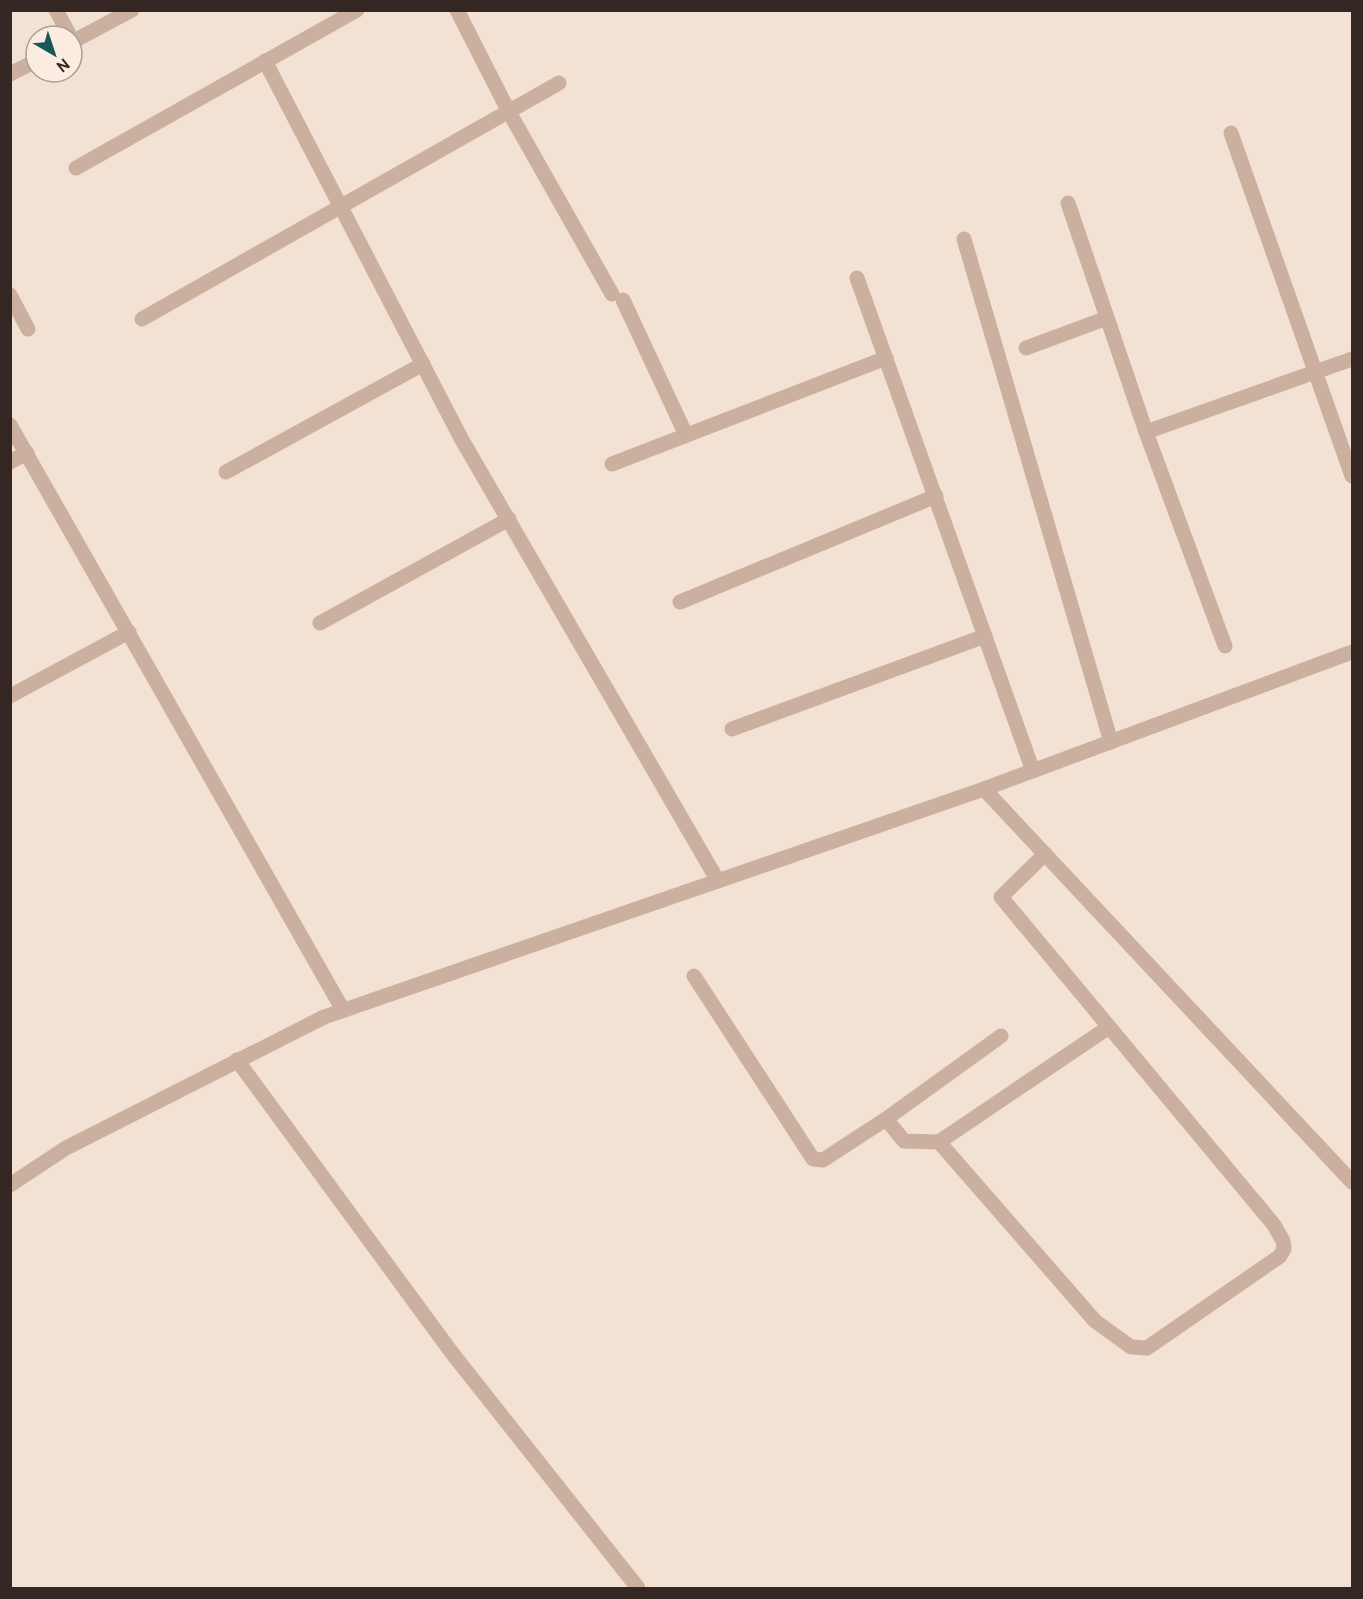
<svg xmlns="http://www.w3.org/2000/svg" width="1363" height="1599" viewBox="0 0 1363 1599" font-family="Cabin,sans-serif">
  <rect width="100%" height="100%" fill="#f3e2d4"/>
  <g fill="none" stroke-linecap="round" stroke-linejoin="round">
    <g stroke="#cbb09f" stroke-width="15">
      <path d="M56,10L70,36"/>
      <path d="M457,10L509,112L612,294"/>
      <path d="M72,42L132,10"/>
      <path d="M265,61L462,440L718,881"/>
      <path d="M10,74L36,61"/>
      <path d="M1231,133L1352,476"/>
      <path d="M76,168L357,10"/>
      <path d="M1068,203L1146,432L1225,646"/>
      <path d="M964,239L1111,742"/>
      <path d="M857,278L1033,771"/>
      <path d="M10,295L28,329"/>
      <path d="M623,300L686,435"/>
      <path d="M142,319L559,83"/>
      <path d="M1026,348L1107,318"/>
      <path d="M10,425L343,1010"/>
      <path d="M1146,432L1352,359"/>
      <path d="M10,462L27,453"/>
      <path d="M612,464L886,358"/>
      <path d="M226,472L423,364"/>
      <path d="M680,602L936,496"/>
      <path d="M320,623L509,519"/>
      <path d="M10,696L129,632"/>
      <path d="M732,729L985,636"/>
      <path d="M984,789L1352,1182"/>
      <path d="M694,976L813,1159L823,1160L886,1119L1001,1036"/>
      <path d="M237,1060L452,1353L638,1588"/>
      <path d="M886,1119L904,1141L939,1142L1109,1027"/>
      <path d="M939,1142L1095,1321L1131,1347L1147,1348L1280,1256L1284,1249L1283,1241L1274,1225L1001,897L1045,854"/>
      <path d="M10,1185L66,1148L324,1017L984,789L1352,652"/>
    </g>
  </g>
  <rect width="1363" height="1599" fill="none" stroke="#342723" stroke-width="24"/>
  <g transform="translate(54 54) rotate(141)"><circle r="28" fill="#faece0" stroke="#ab9d94" stroke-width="1.5"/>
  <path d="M0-4.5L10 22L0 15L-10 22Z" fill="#165858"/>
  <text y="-9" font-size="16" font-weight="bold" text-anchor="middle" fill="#342723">N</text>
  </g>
</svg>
